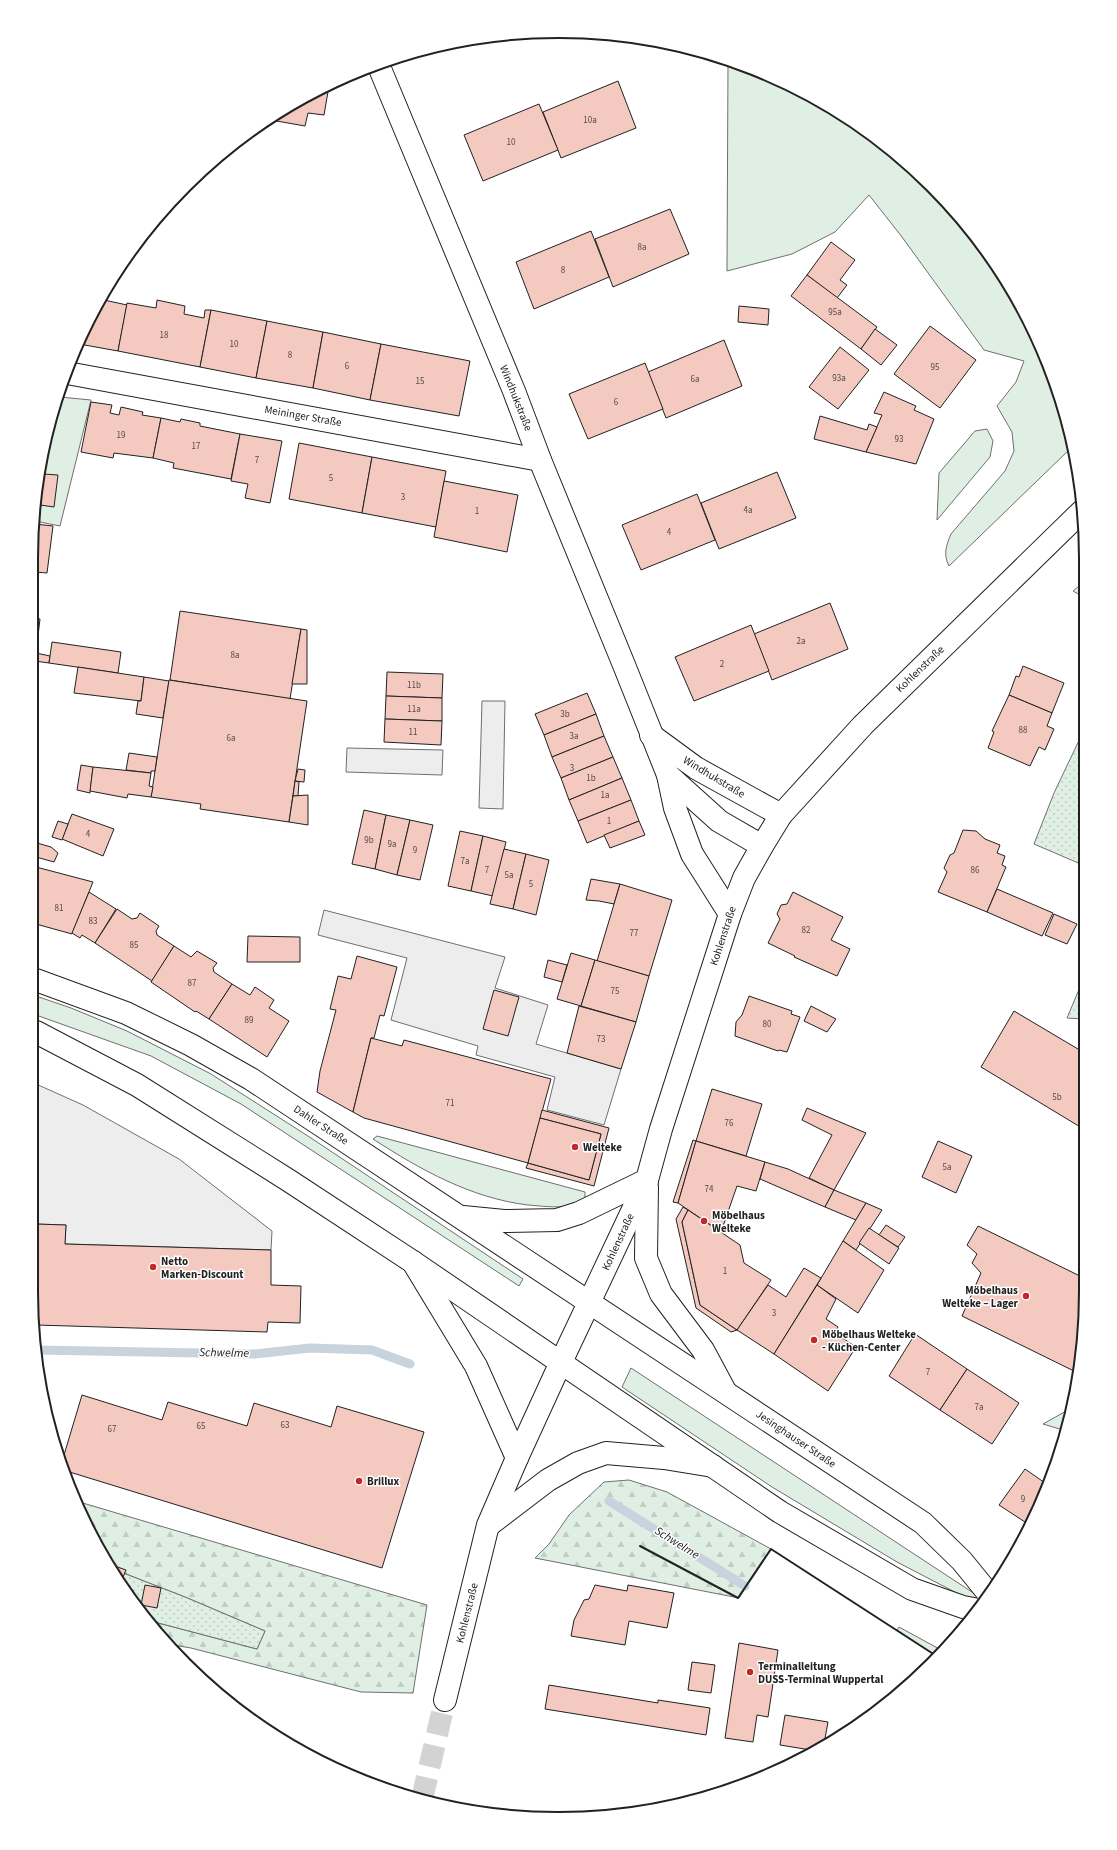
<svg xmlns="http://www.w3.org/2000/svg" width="1117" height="1850" viewBox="0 0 1117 1850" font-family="'Source Sans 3',sans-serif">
  <defs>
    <pattern id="forest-firs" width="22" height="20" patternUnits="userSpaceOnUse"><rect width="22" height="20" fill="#e0efe3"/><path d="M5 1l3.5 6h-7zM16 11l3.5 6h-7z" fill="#c0cdc2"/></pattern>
    <pattern id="garden-dots" width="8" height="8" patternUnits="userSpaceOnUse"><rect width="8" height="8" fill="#e0efe3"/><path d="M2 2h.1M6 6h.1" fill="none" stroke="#c0cdc2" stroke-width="1.8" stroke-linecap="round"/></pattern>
  </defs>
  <rect width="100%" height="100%" fill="#fff"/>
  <g fill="#e0efe3" stroke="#6f6f6f">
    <path d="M728,61L792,85L879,140L955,211L1015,295L1058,389L1070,449L949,566C943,554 946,546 951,534L1005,471L1014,451L1012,432L997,406L1016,382L1024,361L984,350L902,237L869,195L835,232L792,254L727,271Z"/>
    <path d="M60,397L91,400L60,526L35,521V490Z"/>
    <path d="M987,429L993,441L990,457L937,520L939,473L975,431Z"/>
    <path d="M1085,581V598L1073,591Z"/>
    <path d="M36,996L71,1008L127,1031L211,1074L311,1138L523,1279L519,1286L241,1104L151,1056L36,1015Z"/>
    <path d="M377,1136L585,1192V1199C579,1201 574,1204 568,1206C556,1208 541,1206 528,1205C471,1198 421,1170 373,1139Z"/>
    <path d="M631,1368L975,1594L978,1599L974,1602L897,1562L772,1487L622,1387Z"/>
    <path d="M1068,1410L1063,1430L1043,1424Z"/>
    <path d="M899,1627L943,1651L938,1657L897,1630Z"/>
  </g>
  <g fill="url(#forest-firs)" stroke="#6f6f6f">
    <path d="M629,1480L667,1492L771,1549L739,1598L535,1558L549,1544L569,1515L604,1482Z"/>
    <path d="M76,1501L427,1605L413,1693L361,1692L191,1648L173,1645L147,1620L257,1649L265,1631L185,1597L113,1569L86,1525Z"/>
  </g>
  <g fill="url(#garden-dots)" stroke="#6f6f6f">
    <path d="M1084,730L1083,865L1034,844L1054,793Z"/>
    <path d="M1083,980V1019L1067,1018Z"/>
    <path d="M113,1569L185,1597L265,1631L257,1649L147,1620L140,1612Z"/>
  </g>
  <g fill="#ededed" stroke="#6f6f6f">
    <path d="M482,701H505L503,809L479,808Z"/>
    <path d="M347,748L443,750L442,775L346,772Z"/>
    <path d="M324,910L505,957L495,988L548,1005L536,1044L621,1069L604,1125L547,1110L555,1077L476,1055L478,1046L391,1020L407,958L318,935Z"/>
    <path d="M36,1084L83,1105L179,1159L272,1231L271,1250L65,1244L66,1225L36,1224Z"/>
  </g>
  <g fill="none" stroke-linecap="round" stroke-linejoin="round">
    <g stroke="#c7d3dd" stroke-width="9">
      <path d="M36,1350L255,1354L310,1348L372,1350L410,1364"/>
      <path d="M609,1501L745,1586"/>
    </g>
  </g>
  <g fill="#f3c9c0" stroke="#222">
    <path d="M618,81L636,128L561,158L543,112Z"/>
    <path d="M329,86L324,115L308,113L305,126L271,120L295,102Z"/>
    <path d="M539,104L558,150L483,181L464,135Z"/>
    <path d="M670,209L689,254L613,287L595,239Z"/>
    <path d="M591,231L609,277L534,309L516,262Z"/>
    <path d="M831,242L855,260L840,280L847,285L837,298L807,275Z"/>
    <path d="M807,275L877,327L861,349L791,296Z"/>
    <path d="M104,300L127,305L118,351L79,344Z"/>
    <path d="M157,300L185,306L184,314L204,318L205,310H211L200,367L118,351L127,303L156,308Z"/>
    <path d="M739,306L769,309L768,325L738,322Z"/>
    <path d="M211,310L267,321L256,378L200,367Z"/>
    <path d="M267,321L323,332L313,388L256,378Z"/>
    <path d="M930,326L976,360L940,408L894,374Z"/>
    <path d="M875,329L897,345L881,365L861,349Z"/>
    <path d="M323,332L381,344L370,400L313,388Z"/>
    <path d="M724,340L742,386L666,418L648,372Z"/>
    <path d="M381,344L470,361L459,416L370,400Z"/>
    <path d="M840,347L869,370L838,409L809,387Z"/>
    <path d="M645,363L663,409L588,439L569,394Z"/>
    <path d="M884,392L916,406L914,410L934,419L916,464L866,452L882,415L874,413Z"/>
    <path d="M91,402L112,405L110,413L119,415L121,407L143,412L142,415L161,418L153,458L114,453L113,458L81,452Z"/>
    <path d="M820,416L867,430L869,424L877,427L866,452L814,439Z"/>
    <path d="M161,418L180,422L181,419L200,423V426L240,434L231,479L173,468L174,463L153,458Z"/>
    <path d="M240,434L282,441L270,503L245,498L248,484L231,481Z"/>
    <path d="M299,443L372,457L362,513L289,499Z"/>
    <path d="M372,457L446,471L436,527L362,513Z"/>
    <path d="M777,472L796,518L719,549L701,503Z"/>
    <path d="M44,474L58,475L54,507L40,505Z"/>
    <path d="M444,481L518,495L507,552L434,537Z"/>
    <path d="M697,494L715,540L641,570L622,525Z"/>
    <path d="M35,524L53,526L47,573L35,572Z"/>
    <path d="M830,603L848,649L772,680L754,634Z"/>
    <path d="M180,611L301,629L290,699L170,680Z"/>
    <path d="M35,618L40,619L36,653L50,656L49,663L35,661Z"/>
    <path d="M751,625L769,671L694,701L675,657Z"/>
    <path d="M301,629L307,630V684H292Z"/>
    <path d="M52,642L121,652L118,673L49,663Z"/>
    <path d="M35,661H38L35,682Z"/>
    <path d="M1023,666L1064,683L1052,713L1009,695L1016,676L1019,677Z"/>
    <path d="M78,667L144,677L141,701L74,693Z"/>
    <path d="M387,672L443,674L442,698L386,696Z"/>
    <path d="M144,677L169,681L163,718L136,714L138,701H141Z"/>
    <path d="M169,680L307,701L289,822L200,809L201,804L151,797Z"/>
    <path d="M587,693L596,714L544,735L535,714Z"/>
    <path d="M1009,695L1052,713L1047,726L1054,729L1045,750L1039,747L1030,766L988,748L994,732L992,731Z"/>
    <path d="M386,696L442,698V721L385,719Z"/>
    <path d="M596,714L604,736L552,757L544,735Z"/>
    <path d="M385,719L442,721L441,745L384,742Z"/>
    <path d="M604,736L613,757L561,778L552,757Z"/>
    <path d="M129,753L157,757L155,771H151V773L126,770Z"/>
    <path d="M1084,755V768L1079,766Z"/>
    <path d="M613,757L622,778L569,800L561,778Z"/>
    <path d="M81,765L93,767L90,793L77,790Z"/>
    <path d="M93,767L151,773L149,786L153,787L151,797L128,794L127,798L90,791Z"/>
    <path d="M298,769L305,770L304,782L295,781Z"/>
    <path d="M622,778L631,800L578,821L569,800Z"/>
    <path d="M295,781L299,782L298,796H293Z"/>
    <path d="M308,795V825L289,822L293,796Z"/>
    <path d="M631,800L639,821L587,843L578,821Z"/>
    <path d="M364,810L386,815L375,869L352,864Z"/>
    <path d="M72,814L114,829L103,856L62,839Z"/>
    <path d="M386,815L410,820L397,875L375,869Z"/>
    <path d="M410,820L433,825L420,880L397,875Z"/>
    <path d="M58,821L68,824L62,840L52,837Z"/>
    <path d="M639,821L645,835L610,848L604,835Z"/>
    <path d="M963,830L976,831L985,839L1000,845L997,853L1005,856L1002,865L1006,867L987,912L938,892L947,872L944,868L950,855L954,853Z"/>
    <path d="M460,831L483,836L471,891L448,886Z"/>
    <path d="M483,836L506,842L493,896L471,891Z"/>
    <path d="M37,843L51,847L58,853L54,862L36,857Z"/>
    <path d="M504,849L526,854L513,909L490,904Z"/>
    <path d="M526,854L549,860L536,915L513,909Z"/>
    <path d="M36,867L93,882L72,934L36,924Z"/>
    <path d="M591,879L620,884L614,904L599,901L586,900Z"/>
    <path d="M620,884L672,900L649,976L597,961Z"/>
    <path d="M997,889L1053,913L1042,936L987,912Z"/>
    <path d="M89,892L116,909L95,943L82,935L80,938L72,933Z"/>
    <path d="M793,892L843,917L831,940L850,949L837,976L794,957L795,956L768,943L780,919L777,914L781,905L787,904Z"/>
    <path d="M117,909L132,919L137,918L140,913L159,926L156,931L157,935L174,946L152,981L95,943Z"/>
    <path d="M1054,914L1077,924L1067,944L1045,935Z"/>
    <path d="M248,936L300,937V962H247Z"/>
    <path d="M174,946L191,957L197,951L217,963L213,968L214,972L232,984L209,1019L196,1011L195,1012L151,982Z"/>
    <path d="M571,953L595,960L581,1006L557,999Z"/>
    <path d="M357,956L397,967L384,1016L380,1015L374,1038H371L353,1112L317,1092L320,1071L336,1010L330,1009L338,976L351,979Z"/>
    <path d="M548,960L567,965L562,982L544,977Z"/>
    <path d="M595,960L649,976L636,1022L581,1006Z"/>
    <path d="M232,984L250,995L255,987L274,1000L269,1008L289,1021L267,1057L209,1019Z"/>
    <path d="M494,990L519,997L508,1036L483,1029Z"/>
    <path d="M749,996L792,1011L791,1014L800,1017L787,1052L779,1050L778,1051L735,1036L736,1022L742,1015Z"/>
    <path d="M579,1006L636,1022L621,1069L567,1053Z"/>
    <path d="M811,1006L836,1019L827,1032L804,1021Z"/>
    <path d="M1014,1011L1083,1052L1082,1128L981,1067Z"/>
    <path d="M371,1038L402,1046L404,1040L551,1079L528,1163L364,1118L353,1112Z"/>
    <path d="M712,1089L762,1104L746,1156L696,1141Z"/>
    <path d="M807,1108L866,1133L834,1190L809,1178L832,1135L802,1120Z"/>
    <path d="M542,1110L609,1128L594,1186L526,1168L528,1163L589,1180L601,1134L540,1118Z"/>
    <path d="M540,1118L601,1134L589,1180L528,1163Z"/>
    <path d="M693,1140L696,1141L678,1203L673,1202Z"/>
    <path d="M696,1141L765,1162L756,1191L737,1186L721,1232L678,1203Z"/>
    <path d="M938,1141L972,1156L956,1193L922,1177Z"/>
    <path d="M765,1162L788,1169L834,1190L825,1207L760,1179Z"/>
    <path d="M834,1190L866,1203L856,1220L825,1207Z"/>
    <path d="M866,1203L882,1210L856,1250L843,1241Z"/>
    <path d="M683,1207L688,1210L682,1222L700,1305L737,1330L731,1332L696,1308L676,1219Z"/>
    <path d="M688,1210L740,1245L744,1263L771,1280L737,1330L700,1305L682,1222Z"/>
    <path d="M36,1224L66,1225L65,1244L271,1250V1285L301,1286L300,1323L268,1322L267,1332L36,1325Z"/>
    <path d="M886,1225L905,1237L898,1247L879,1235Z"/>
    <path d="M978,1226L1082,1277V1360L1078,1373L962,1316L981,1273L972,1263L977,1254L967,1245Z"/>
    <path d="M869,1228L899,1248L889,1264L859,1243Z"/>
    <path d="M843,1241L884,1270L858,1313L817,1285Z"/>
    <path d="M804,1268L821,1278L774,1354L737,1330L768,1285L786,1297Z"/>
    <path d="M817,1285L836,1299L826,1319L838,1327L835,1333L856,1347L828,1391L774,1354Z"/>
    <path d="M915,1334L967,1369L940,1410L889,1376Z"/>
    <path d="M967,1369L1019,1403L992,1444L940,1410Z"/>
    <path d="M82,1395L162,1420L168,1402L247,1426L254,1403L331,1427L337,1406L424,1432L382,1568L63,1470L61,1465Z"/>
    <path d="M1025,1469L1048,1485L1046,1493L1028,1524L999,1505Z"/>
    <path d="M112,1565L126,1570L121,1582L111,1567Z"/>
    <path d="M145,1585L161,1588L157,1608L141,1605Z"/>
    <path d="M595,1585L627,1591L628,1585L674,1593L667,1628L629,1621L625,1645L571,1636L574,1620L584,1600L589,1599Z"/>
    <path d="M739,1643L778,1650L768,1717L757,1715L753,1742L725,1738Z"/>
    <path d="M692,1662L715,1665L711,1693L688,1690Z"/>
    <path d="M549,1685L658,1703V1700L710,1708L706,1735L545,1709Z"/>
    <path d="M785,1715L828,1722L824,1744L811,1750L780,1745Z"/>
  </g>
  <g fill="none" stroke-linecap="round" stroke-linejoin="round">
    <path stroke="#d3d3d3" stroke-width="22" stroke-dasharray="22 11" stroke-linecap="butt" d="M422,1799L445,1700"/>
    <defs>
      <g id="minor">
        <path d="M378,64L514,391L540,460L624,665L668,775L675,808L692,854L730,914"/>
        <path d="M67,373L540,460"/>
        <path d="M651,735L696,768L781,815"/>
        <path d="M668,775L719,821L762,846"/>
        <path d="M413,1262L476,1366L517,1458"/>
        <path d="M489,1525L548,1480L578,1463L606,1453L664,1458L713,1466"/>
        <path d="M445,1700L488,1525L517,1458L561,1362"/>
      </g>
      <g id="major">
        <path d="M36,980L126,1013L191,1045L251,1079L923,1523L962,1561L988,1593"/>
        <path d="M36,1032L137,1085L288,1180L413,1262L780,1512L912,1589L963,1607L979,1610"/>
        <path d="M647,1187L646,1258L661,1294L703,1350L725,1391"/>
        <path d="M463,1217L504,1221L557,1220L579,1213L647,1180"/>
        <path d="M561,1362L647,1180L661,1129L730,914L744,878L762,846L781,815L863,725L1082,511"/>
      </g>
    </defs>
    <use href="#minor" stroke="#222" stroke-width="24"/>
    <use href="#major" stroke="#222" stroke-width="24"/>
    <use href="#minor" stroke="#fff" stroke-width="22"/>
    <use href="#major" stroke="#fff" stroke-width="22"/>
    <path stroke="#222" stroke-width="2" d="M640,1546L738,1598L771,1549L938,1657"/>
  </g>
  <g fill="#c62828" stroke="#fff" stroke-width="1.5">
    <circle cx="575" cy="1147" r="4"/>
    <circle cx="704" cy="1221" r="4"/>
    <circle cx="153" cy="1267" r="4"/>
    <circle cx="1026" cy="1296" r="4"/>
    <circle cx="814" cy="1340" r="4"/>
    <circle cx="359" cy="1481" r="4"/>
    <circle cx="750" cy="1672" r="4"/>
  </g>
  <g text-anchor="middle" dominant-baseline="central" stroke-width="3" stroke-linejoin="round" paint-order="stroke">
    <g font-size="9" fill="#564c4a">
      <text x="590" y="120">10a</text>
      <text x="511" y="142">10</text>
      <text x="642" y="247">8a</text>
      <text x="563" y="270">8</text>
      <text x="835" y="312">95a</text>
      <text x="164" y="335">18</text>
      <text x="234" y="344">10</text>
      <text x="290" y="355">8</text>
      <text x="347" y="366">6</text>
      <text x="935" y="367">95</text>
      <text x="839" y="378">93a</text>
      <text x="695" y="379">6a</text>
      <text x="420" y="381">15</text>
      <text x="616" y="402">6</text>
      <text x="121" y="435">19</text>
      <text x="899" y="439">93</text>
      <text x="196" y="446">17</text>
      <text x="257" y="460">7</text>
      <text x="331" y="478">5</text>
      <text x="403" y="497">3</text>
      <text x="748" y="510">4a</text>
      <text x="477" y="511">1</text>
      <text x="669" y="532">4</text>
      <text x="801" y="641">2a</text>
      <text x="235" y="655">8a</text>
      <text x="722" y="664">2</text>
      <text x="414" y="685">11b</text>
      <text x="414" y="709">11a</text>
      <text x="565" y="714">3b</text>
      <text x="1023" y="730">88</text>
      <text x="413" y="732">11</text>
      <text x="574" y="736">3a</text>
      <text x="231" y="738">6a</text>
      <text x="572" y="768">3</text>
      <text x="591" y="778">1b</text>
      <text x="605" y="795">1a</text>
      <text x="609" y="821">1</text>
      <text x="88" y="834">4</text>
      <text x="369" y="840">9b</text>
      <text x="392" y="844">9a</text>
      <text x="415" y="850">9</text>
      <text x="465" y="861">7a</text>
      <text x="487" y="870">7</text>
      <text x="975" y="870">86</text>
      <text x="509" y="875">5a</text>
      <text x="531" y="884">5</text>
      <text x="59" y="908">81</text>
      <text x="93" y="921">83</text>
      <text x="806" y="930">82</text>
      <text x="634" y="933">77</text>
      <text x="134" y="945">85</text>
      <text x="192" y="983">87</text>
      <text x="615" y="991">75</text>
      <text x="249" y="1020">89</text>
      <text x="767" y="1024">80</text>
      <text x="601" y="1039">73</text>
      <text x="1057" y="1097">5b</text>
      <text x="450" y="1103">71</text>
      <text x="729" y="1123">76</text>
      <text x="947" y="1167">5a</text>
      <text x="709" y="1189">74</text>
      <text x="725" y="1271">1</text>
      <text x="774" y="1313">3</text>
      <text x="928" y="1372">7</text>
      <text x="979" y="1407">7a</text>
      <text x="285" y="1425">63</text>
      <text x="201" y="1426">65</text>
      <text x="112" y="1429">67</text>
      <text x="1023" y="1499">9</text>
    </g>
    <g font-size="11" fill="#222" stroke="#fff">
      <text transform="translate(516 398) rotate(68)">Windhukstraße</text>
      <text transform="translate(303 416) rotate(10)">Meininger Straße</text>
      <text transform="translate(920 669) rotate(-44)">Kohlenstraße</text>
      <text transform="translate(714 777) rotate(31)">Windhukstraße</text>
      <text transform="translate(723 936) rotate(-72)">Kohlenstraße</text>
      <text transform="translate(321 1125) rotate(33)">Dahler Straße</text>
      <text transform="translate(618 1242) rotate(-65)">Kohlenstraße</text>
      <text transform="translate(796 1439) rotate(34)">Jesinghauser Straße</text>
      <text transform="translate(467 1613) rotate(-76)">Kohlenstraße</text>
    </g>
    <g font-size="11" font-weight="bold" fill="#222" stroke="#fff" text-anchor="start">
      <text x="583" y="1147">Welteke</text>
      <text x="712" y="1215">Möbelhaus<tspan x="712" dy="13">Welteke</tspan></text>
      <text x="161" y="1261">Netto<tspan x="161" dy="13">Marken-Discount</tspan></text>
      <text x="1018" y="1290" text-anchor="end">Möbelhaus<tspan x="1018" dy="13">Welteke – Lager</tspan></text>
      <text x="822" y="1334">Möbelhaus Welteke<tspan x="822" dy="13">- Küchen-Center</tspan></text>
      <text x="367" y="1481">Brillux</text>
      <text x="758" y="1666">Terminalleitung<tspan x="758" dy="13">DUSS-Terminal Wuppertal</tspan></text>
    </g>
    <g font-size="12" font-style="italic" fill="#222" stroke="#fff">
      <text transform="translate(224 1353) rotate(1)">Schwelme</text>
      <text transform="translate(677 1543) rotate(32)">Schwelme</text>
    </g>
  </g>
  <path d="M0 0H1117V1850H0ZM558 38H559A520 520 0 0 1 1079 558V1292A520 520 0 0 1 559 1812H558A520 520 0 0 1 38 1292V558A520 520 0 0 1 558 38Z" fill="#fff" fill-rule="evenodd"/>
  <path fill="none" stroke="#222" stroke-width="2" d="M558 38H559A520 520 0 0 1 1079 558V1292A520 520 0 0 1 559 1812H558A520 520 0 0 1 38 1292V558A520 520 0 0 1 558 38Z"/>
</svg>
